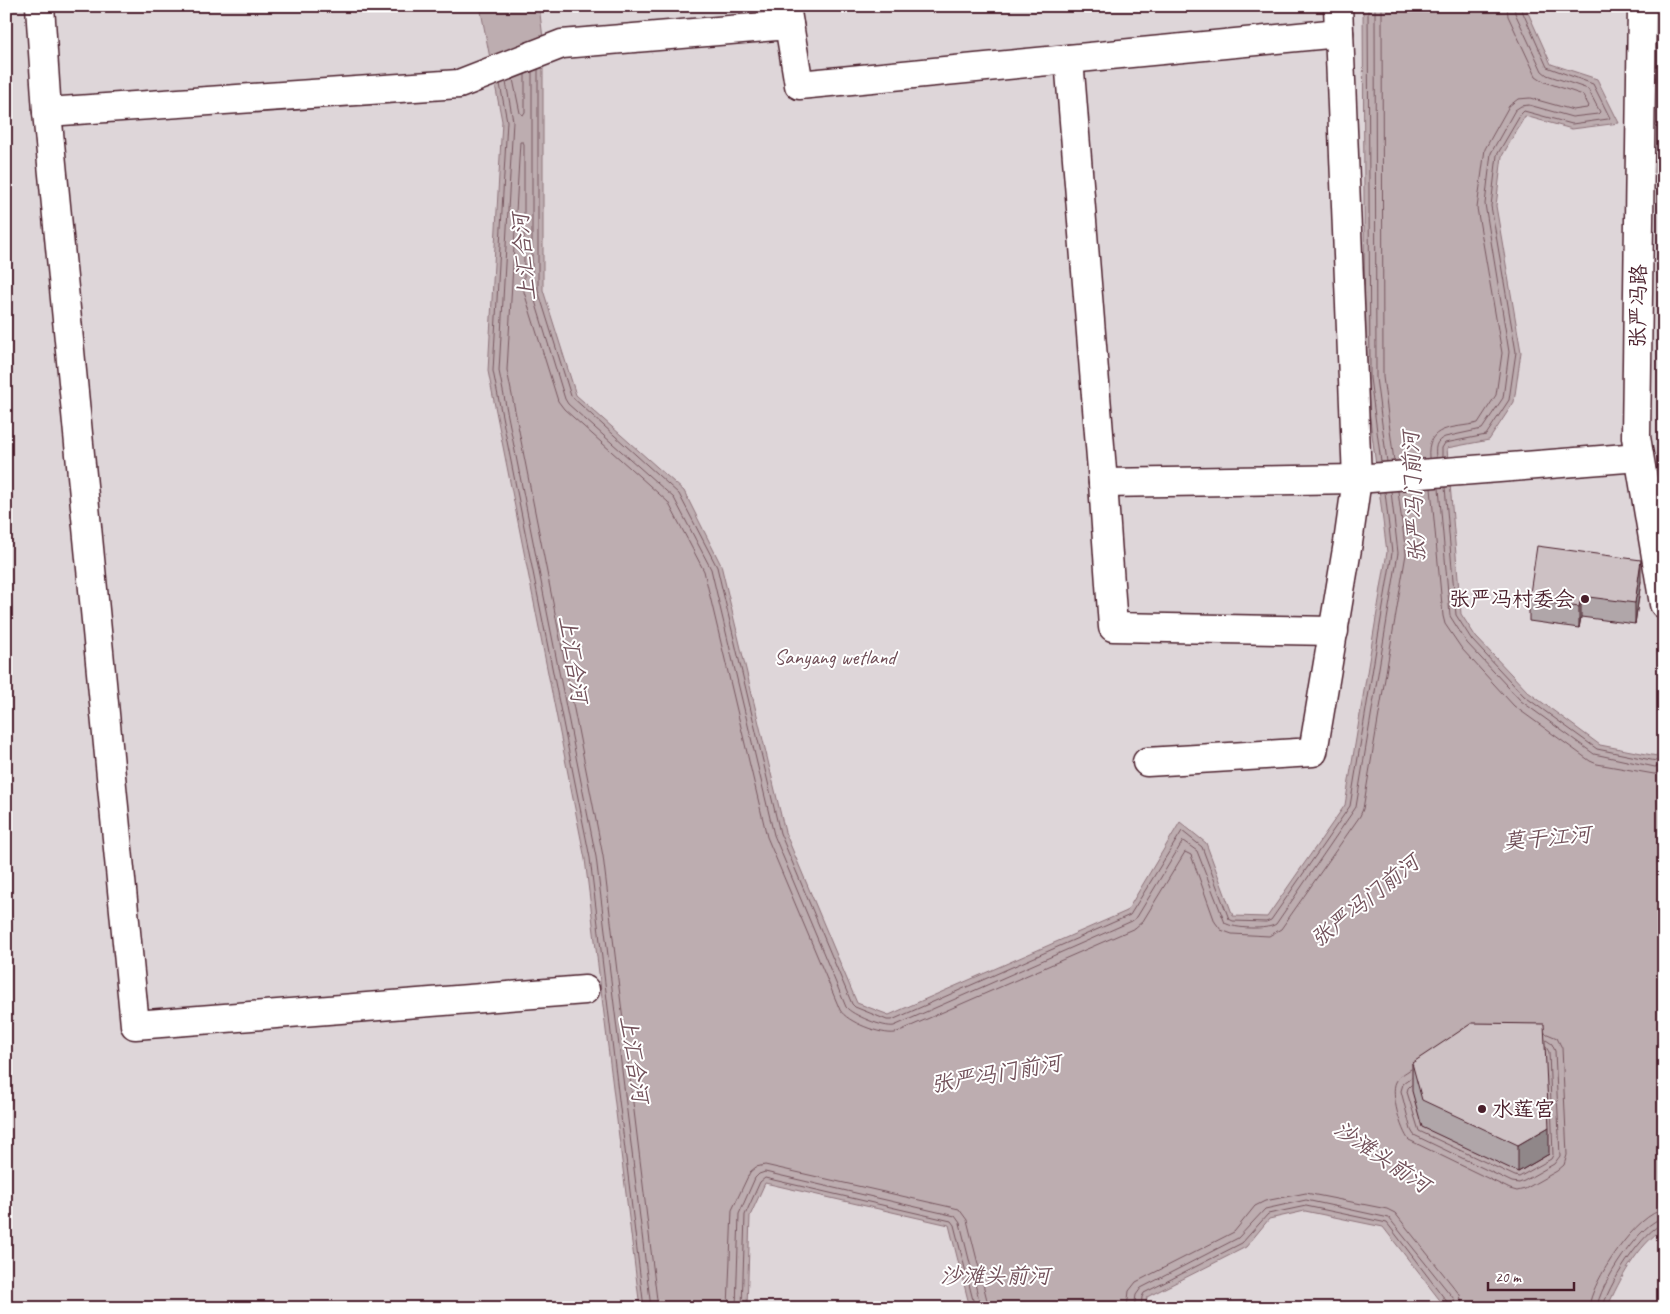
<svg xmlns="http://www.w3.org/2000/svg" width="1670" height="1314" viewBox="0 0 1670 1314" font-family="Caveat,'LXGW WenKai TC',sans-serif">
  <rect width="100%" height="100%" fill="#f8f6f7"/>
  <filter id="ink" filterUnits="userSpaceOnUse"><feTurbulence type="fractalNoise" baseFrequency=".02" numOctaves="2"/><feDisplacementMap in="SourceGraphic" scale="10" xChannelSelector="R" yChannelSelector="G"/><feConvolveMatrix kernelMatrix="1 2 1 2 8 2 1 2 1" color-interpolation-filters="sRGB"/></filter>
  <g filter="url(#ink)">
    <rect fill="#ded6d9" stroke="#947a82" x="6" y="6" width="1658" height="1302"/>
    <path fill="#bdadb0" stroke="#8f747b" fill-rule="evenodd" d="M480,6H539L543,38V290L576,395L684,491L721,565L785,832L857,1003L889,1015L1127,911L1180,822L1206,843L1233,916L1267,917L1345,805L1387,552L1365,379L1363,6H1525L1551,64L1597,79L1619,123L1572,129L1525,116L1502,156L1496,206L1521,352L1514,402L1489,440L1447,448L1461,614L1476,637L1528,692L1600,745L1657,756L1664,738V1228C1637,1246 1620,1279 1607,1308H1446L1383,1227L1305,1211L1269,1219L1246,1247L1147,1297L1145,1308H970L949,1225L765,1183L750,1216L747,1308H640L585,859L488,371L502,121ZM1544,1051L1548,1154L1517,1172Z"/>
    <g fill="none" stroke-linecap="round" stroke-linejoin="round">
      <g stroke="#785860" stroke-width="1">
        <path d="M1368,6L1370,378L1381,462"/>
        <path d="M1375,6L1376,378L1387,462"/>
        <path d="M1382,6L1383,377L1394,461"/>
        <path d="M538,69V290L571,396L679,494L717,567L780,833L852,1004L855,1007L887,1020H892L1130,915L1182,831L1202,847L1229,919L1233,921L1266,922L1271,920L1350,806L1392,553L1385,492"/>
        <path d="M532,72V291L565,399L568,404L674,498L711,569L774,835L846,1007C852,1015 884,1028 894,1026L1132,921L1137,917L1183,841L1197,851L1225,923C1234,929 1268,930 1276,924L1356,807L1398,553L1391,491"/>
        <path d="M513,79L520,113L523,115L525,112V75"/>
        <path d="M506,82L513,121L499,371L596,857L651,1308"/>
        <path d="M500,84L507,121L493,371L590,858L644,1308"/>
        <path d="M1442,457V448L1445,443L1486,435L1509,400L1516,352L1491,206L1497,155L1521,114L1524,111L1572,124L1608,119L1610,118L1593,84L1547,67L1520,6"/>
        <path d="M1429,458C1426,424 1453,429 1478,423L1496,395L1502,353L1477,208L1485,149L1509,106L1518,99L1530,98L1573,110L1587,108L1589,106L1583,95L1545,82L1536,76L1508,16L1507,6"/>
        <path d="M1436,458C1435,448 1435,441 1445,437L1482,429L1503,398L1509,352L1485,204L1491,153L1515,110L1521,106L1529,105L1572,117L1598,114L1600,112L1588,89L1547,75L1542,71L1515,13L1514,6"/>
        <path d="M1445,487L1456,615L1472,640L1524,696L1597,749L1656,761L1661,759L1664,753"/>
        <path d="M1431,488L1443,616L1445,624L1462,649L1514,706L1590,761L1597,764L1654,774L1664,773"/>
        <path d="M1439,488L1450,616L1467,643L1521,701L1594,754L1655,767L1664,765"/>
        <path d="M1411,1069C1405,1073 1399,1076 1396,1082C1390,1093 1401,1131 1409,1140L1510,1189L1517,1191L1525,1189L1557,1171L1564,1165L1567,1155L1562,1048L1557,1038L1545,1033"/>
        <path d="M1411,1078L1403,1084L1401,1091L1411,1130L1414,1135L1512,1182L1519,1183L1524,1181L1554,1164L1560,1156L1555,1051L1552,1044L1546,1040"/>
        <path d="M1411,1085L1408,1088L1407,1092L1419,1131L1515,1176L1519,1177L1551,1159L1553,1155L1549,1052L1546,1047"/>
        <path d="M658,1308L603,856L507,370L520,142H523L524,144V292L558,401L564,409L668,502L704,571L767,837L840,1010C847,1022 881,1035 895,1033L1135,928L1143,921L1185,852L1191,855L1215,922L1221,930L1232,934L1269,936L1281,929L1360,816L1363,809L1406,554L1398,491"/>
        <path d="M728,1308L732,1210L750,1172L756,1167L765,1165L959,1209L967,1220L989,1308"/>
        <path d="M736,1308L739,1214L755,1178L759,1174L765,1172L955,1216L960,1223L981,1308"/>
        <path d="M742,1308L745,1215L760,1182L765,1178L951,1221L954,1225L975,1308"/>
        <path d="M1127,1308L1129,1291L1136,1282L1234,1232L1255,1206L1265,1201L1306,1193L1387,1209L1395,1213L1460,1295L1463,1308"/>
        <path d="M1134,1308L1136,1295L1141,1288L1238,1238L1265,1209L1306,1200L1389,1218L1454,1299L1456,1308"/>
        <path d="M1141,1308L1142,1297L1144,1293L1242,1243L1268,1214L1306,1206L1387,1223L1448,1303L1450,1308"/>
        <path d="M1589,1308C1590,1283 1638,1211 1664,1210"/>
        <path d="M1597,1308C1598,1287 1642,1219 1664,1218"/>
        <path d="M1603,1308C1605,1290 1645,1226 1664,1224"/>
      </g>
      <defs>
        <g id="minor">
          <path d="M40,6L47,112L135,1025L585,990"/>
          <path d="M786,6L799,85L1339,33"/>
          <path d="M1642,6L1636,437L1664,604"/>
          <path d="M1069,59L1103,483L1113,627L1334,631"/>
          <path d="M47,112L459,84L562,44L789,25"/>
          <path d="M1103,483L1357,479L1639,457"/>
          <path d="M1147,762L1313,752L1348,543L1357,479L1338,6"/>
        </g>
      </defs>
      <use href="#minor" stroke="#4a1f2b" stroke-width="31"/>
      <use href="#minor" stroke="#fff" stroke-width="28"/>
    </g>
    <g fill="#b0a6a9" stroke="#4a1f2b">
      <path d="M1641,581L1635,624L1581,617L1579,628L1529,621V600Z"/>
      <path d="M1412,1063L1549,1154L1518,1172L1422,1127L1412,1091Z"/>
    </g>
    <g fill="#908789" stroke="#4a1f2b">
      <path d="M1641,560V581L1635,624V603Z"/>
      <path d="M1581,596V617L1579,628V607Z"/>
      <path d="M1549,1127V1154L1518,1172V1145Z"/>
    </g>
    <g fill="#cdc1c4" stroke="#4a1f2b">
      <path d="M1537,546L1641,560L1635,603L1581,596L1579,607L1529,600Z"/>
      <path d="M1472,1023L1544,1024L1549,1127L1518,1145L1422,1100L1412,1063Z"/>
    </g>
  </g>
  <g fill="#4a1f2b" stroke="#fff" stroke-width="2">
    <circle cx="1585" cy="599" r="5"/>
    <circle cx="1482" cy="1109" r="5"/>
  </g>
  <g text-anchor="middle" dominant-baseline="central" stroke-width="4" stroke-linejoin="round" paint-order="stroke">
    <g font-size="21" fill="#4a1f2b" stroke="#fff">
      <text transform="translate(1638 306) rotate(-89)">张严冯路</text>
    </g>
    <g font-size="21" fill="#4a1f2b" stroke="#fff" text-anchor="end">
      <text x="1575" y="599">张严冯村委会</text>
      <text x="1492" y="1109" text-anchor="start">水莲宫</text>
    </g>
    <g font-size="21" fill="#6f4d56" stroke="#fff">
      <text x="835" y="657">Sanyang wetland</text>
    </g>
    <g font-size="22" font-style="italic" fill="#72515a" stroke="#fff">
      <text transform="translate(524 257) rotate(-95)">上汇合河</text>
      <text transform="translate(1414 497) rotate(-93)">张严冯门前河</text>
      <text transform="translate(573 659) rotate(81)">上汇合河</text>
      <text transform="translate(1547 838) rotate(-5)">莫干江河</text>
      <text transform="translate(1365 901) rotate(-39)">张严冯门前河</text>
      <text transform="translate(634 1059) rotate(81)">上汇合河</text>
      <text transform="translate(996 1074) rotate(-10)">张严冯门前河</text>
      <text transform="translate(1382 1157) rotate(34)">沙滩头前河</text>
      <text x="995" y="1276">沙滩头前河</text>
    </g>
  </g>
  <rect width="1670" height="1314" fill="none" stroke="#fff" stroke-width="25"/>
  <rect x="12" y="12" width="1645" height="1289" fill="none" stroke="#4a1f2b" stroke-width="2" filter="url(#ink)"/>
  <path d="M1488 1282v8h86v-8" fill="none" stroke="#4a1f2b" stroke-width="2.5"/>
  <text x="1495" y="1282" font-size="15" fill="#4a1f2b" stroke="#ffffff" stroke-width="4" paint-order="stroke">20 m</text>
</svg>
